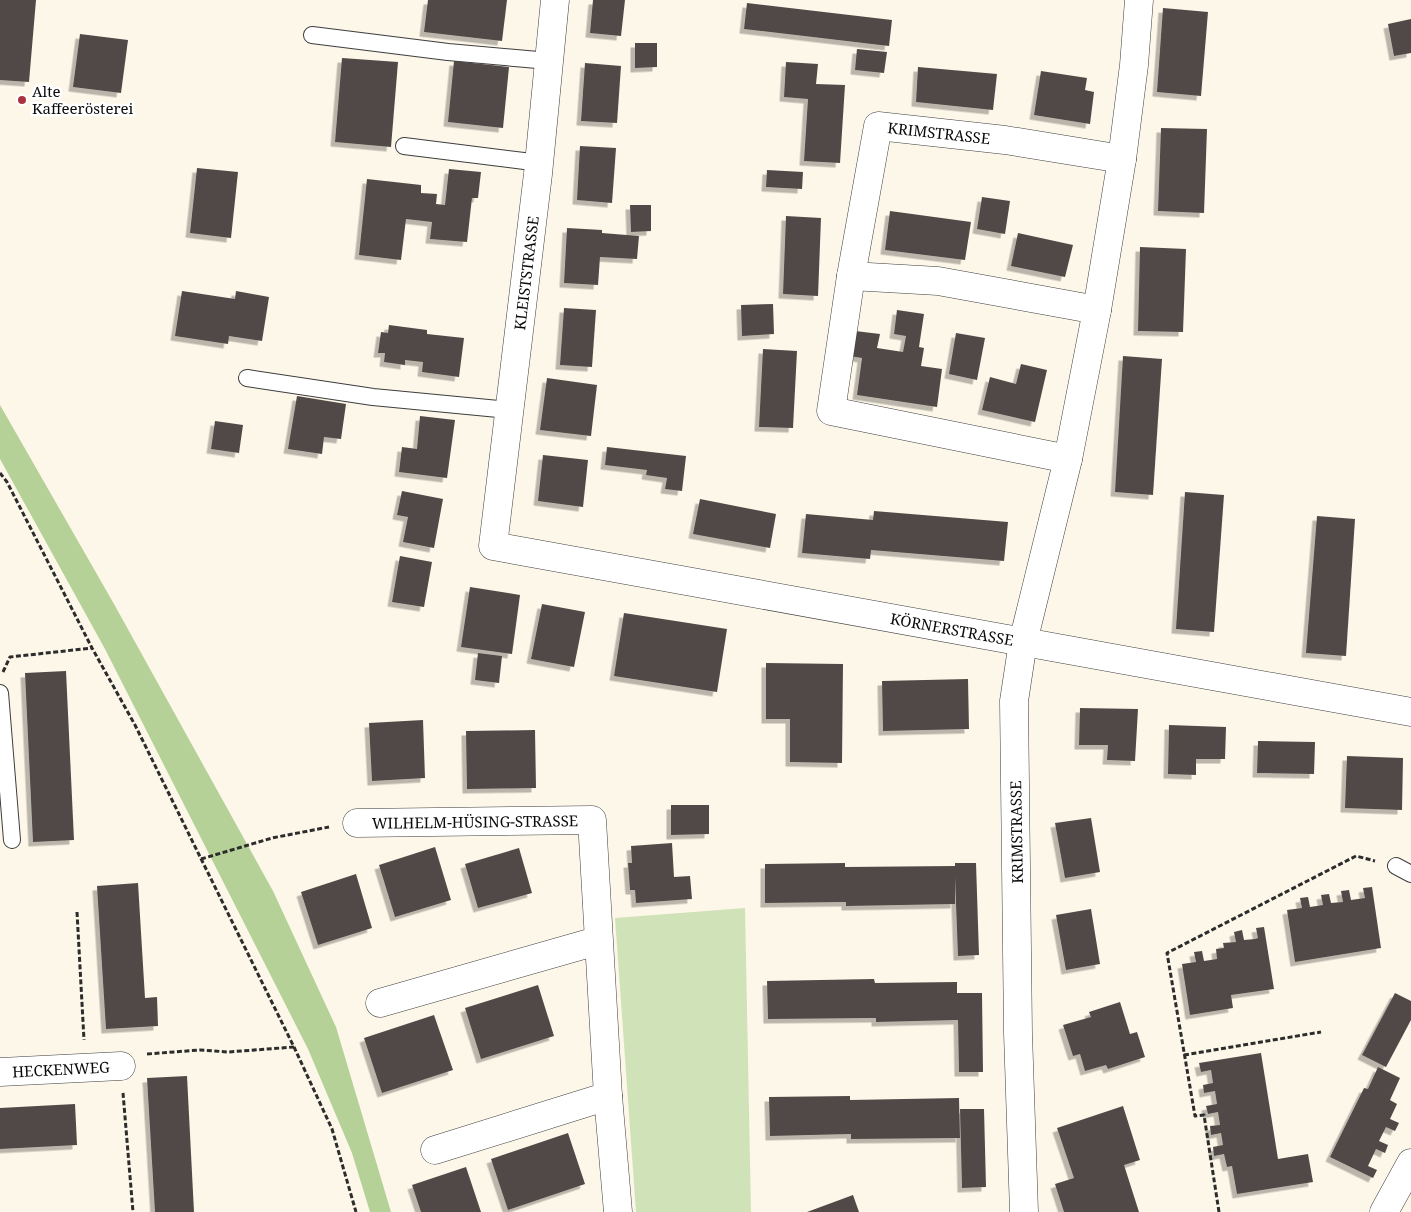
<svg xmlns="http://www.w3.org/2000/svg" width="1411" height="1212" viewBox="0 0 1411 1212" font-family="'Noto Serif',serif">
  <defs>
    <filter id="shadow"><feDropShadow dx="-4.5" dy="4.5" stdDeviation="0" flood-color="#0004"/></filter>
  </defs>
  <rect width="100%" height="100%" fill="#fdf7e9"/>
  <path fill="#d0e2b7" d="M745,908L751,1212H636L615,918Z"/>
  <path fill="#b5d198" d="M0,405L114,604L273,891L336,1027L391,1212H370L352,1153L308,1049L105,649L0,459Z"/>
  <g fill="#514a47" filter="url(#shadow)">
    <path d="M0,0H36L29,82L0,80Z"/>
    <path d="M428,0H507L502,41L424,32Z"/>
    <path d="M593,0H625L621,36L590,33Z"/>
    <path d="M747,3L892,20L889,46L744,29Z"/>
    <path d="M1163,8L1208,12L1201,96L1157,92Z"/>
    <path d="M1411,19V53L1394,56L1388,24Z"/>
    <path d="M80,34L128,40L121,93L73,87Z"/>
    <path d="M635,43H657V67L635,68Z"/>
    <path d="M857,49L887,52L884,73L855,70Z"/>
    <path d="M342,58L398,62L391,147L335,142Z"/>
    <path d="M454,61L509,67L503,128L448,122Z"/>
    <path d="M786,62L818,64L816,84L845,85L840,163L804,161L808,99L784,97Z"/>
    <path d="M585,63L621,66L617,123L581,121Z"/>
    <path d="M918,67L997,74L993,110L916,102Z"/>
    <path d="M1041,71L1087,78L1085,90L1094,92L1090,124L1034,115Z"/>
    <path d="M1161,128L1207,129L1204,213L1158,211Z"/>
    <path d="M580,146L616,148L612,203L577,200Z"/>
    <path d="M197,168L238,172L231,238L190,233Z"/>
    <path d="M449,169L481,172L478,198H472L467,242L430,239L432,222L406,219L401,260L359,255L367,179L421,185V193L437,194L436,204L445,205Z"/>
    <path d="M767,170L803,172L802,189L766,187Z"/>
    <path d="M982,197L1010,201L1005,234L977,229Z"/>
    <path d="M630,205H651V231L631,232Z"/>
    <path d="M890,211L971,222L965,260L885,250Z"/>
    <path d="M786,216L821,218L818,296L783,294Z"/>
    <path d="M567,228L602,230V233L639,236L637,259L600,257L598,285L564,283Z"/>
    <path d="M1018,233L1073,245L1065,277L1011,266Z"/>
    <path d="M1140,247L1186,249L1183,332L1138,331Z"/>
    <path d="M182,291L235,299L236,291L269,297L262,341L229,336L228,344L175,336Z"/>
    <path d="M773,304L774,334L742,336L741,305Z"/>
    <path d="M564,308L596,310L592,367L560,365Z"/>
    <path d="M897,310L924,314L919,347L924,348L921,366L942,369L937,407L857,395L862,358L843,355L847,330L880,334L877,348L903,352L906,336L894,334Z"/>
    <path d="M389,325L427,330V334L464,338L459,377L422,372L423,362L405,360V365L384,362L385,353H378L381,332L388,333Z"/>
    <path d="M956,333L985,338L977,380L949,374Z"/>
    <path d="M763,349L797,351L793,428L759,427Z"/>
    <path d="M1123,356L1162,359L1153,495L1115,492Z"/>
    <path d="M1021,364L1047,370L1035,422L982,410L990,377L1016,384Z"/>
    <path d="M547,378L597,385L591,436L540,430Z"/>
    <path d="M297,396L346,404L341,439L324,437L322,454L288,449Z"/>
    <path d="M420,416L455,420L447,478L399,472L402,447L417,449Z"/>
    <path d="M215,421L243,425L239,453L211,449Z"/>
    <path d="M607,447L686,456L682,491L665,489L667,478L646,475L647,470L605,465Z"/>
    <path d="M543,455L588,460L583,507L538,501Z"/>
    <path d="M402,491L443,499L434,548L403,542L408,517L397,515Z"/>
    <path d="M1185,492L1224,495L1214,632L1176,629Z"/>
    <path d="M700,499L776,514L770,548L693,534Z"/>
    <path d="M874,511L1008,522L1004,561L871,550L870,559L802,553L806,514L873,520Z"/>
    <path d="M1317,516L1355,519L1346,656L1306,653Z"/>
    <path d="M400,556L432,562L424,607L392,602Z"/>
    <path d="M470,587L520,595L512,654L461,647Z"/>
    <path d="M542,604L585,612L574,667L531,659Z"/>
    <path d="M624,613L727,629L717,692L614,676Z"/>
    <path d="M478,653L502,656L499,683L475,680Z"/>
    <path d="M766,663L843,664L842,763L790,762V719H766Z"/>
    <path d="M66,671L74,840L33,842L25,673Z"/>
    <path d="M968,679L969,729L883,731L882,681Z"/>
    <path d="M1080,708L1138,709L1135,761L1107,760L1108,745H1079Z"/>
    <path d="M423,720L425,778L372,781L369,723Z"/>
    <path d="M1169,725L1226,727L1225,759H1196V775L1168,774Z"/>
    <path d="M535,730L536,788L467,789L466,731Z"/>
    <path d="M1258,741L1315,742L1314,774L1257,773Z"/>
    <path d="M1347,756L1403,758L1402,810L1345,808Z"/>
    <path d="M671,805H709V834L671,835Z"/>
    <path d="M1091,818L1100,872L1065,878L1055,823Z"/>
    <path d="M672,843L674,877L690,876L692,899L636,903L635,890H630L628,863H632L631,846Z"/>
    <path d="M435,847L451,900L395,917L379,865Z"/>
    <path d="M519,848L532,893L478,908L465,864Z"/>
    <path d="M845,863V867L955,866V863H976L979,955L958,956L955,877V904L846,906V902L765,903V864Z"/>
    <path d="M356,874L372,928L318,945L301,892Z"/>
    <path d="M138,883L145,998L157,997L158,1026L106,1029L97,886Z"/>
    <path d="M1372,887L1381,948L1295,962L1287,910L1302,908L1300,898L1308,897L1310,907L1323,905L1321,895L1329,894L1331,903L1343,902L1341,891L1349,890L1351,900L1365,898L1363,888Z"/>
    <path d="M1091,909L1100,964L1066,970L1056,915Z"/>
    <path d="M1264,927L1274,989L1231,995L1233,1008L1190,1015L1182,964L1196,962L1194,952L1202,951L1204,961L1217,959L1216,949L1224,948L1223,943L1236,942L1234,932L1242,930L1244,940L1255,939L1258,938L1256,928Z"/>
    <path d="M874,979L875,983L957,982V993H982L983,1072H959L958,1020L876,1022V1018L768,1019L767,981Z"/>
    <path d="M538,985L554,1036L481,1059L465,1008Z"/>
    <path d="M1395,993L1411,1001V1020L1386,1067L1362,1055Z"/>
    <path d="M1120,1002L1130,1034L1137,1032L1145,1057L1108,1069L1106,1065L1085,1071L1080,1054L1073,1056L1063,1025L1091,1017L1089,1012Z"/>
    <path d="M434,1015L453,1070L382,1093L364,1038Z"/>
    <path d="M1261,1053L1278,1159L1308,1154L1313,1182L1237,1194L1232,1166L1227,1167L1224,1154L1214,1156L1213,1147L1223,1145L1221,1133L1211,1135L1210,1126L1220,1125L1218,1112L1208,1114L1206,1106L1217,1104L1215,1091L1204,1093L1203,1085L1213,1083L1211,1070L1201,1072L1199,1063Z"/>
    <path d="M1378,1067L1400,1078L1390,1100L1397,1104L1390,1119L1399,1123L1395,1131L1386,1127L1379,1141L1388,1145L1385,1153L1376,1149L1368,1166L1377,1170L1373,1178L1330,1157L1364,1088L1368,1089Z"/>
    <path d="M187,1076L194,1212H155L147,1078Z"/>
    <path d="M850,1096V1100L959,1098L960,1138L851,1139V1134L770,1136L769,1097Z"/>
    <path d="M75,1104L77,1145L0,1149V1108Z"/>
    <path d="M1123,1106L1140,1160L1124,1165L1139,1212H1064L1055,1184L1074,1178L1057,1128Z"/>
    <path d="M960,1109H984L986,1187L962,1188Z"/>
    <path d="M568,1133L585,1184L508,1210L491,1159Z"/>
    <path d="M466,1167L481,1212H421L412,1185Z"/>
    <path d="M853,1195L859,1212H807Z"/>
  </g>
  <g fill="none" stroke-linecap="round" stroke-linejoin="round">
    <defs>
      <g id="service">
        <path d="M312,35L448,52L549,61"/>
        <path d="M404,146L540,163"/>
        <path d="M247,378L373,397L509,410"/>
        <path d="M0,693L12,840"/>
        <path d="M1396,866L1411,874"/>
      </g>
      <g id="minor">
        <path id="s1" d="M555,0L538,174L493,546L1411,712"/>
        <path d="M851,276L938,281L1097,310"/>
        <path id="s2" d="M1068,459L831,411L851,276L878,126L1005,140L1122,159"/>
        <path id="s3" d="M357,823L592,820L608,1096L618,1212"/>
        <path d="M380,1003L597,941"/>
        <path id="s4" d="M0,1072L121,1066"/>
        <path d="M435,1150L608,1096"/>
        <path d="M1024,1212L1018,1033L1014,701L1023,642L1068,459L1097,310L1122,159L1134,65L1139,0"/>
        <path d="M1384,1212L1411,1163"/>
      </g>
    </defs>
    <use href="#service" stroke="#3d3d3d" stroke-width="18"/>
    <use href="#minor" stroke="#3d3d3d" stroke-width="29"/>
    <g stroke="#2c2c2c" stroke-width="3" stroke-dasharray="5 2.5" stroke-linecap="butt">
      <path d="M0,473L7,482L92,648L135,725L294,1047L332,1129L356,1212"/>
      <path d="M3,672L10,657L92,648"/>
      <path d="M201,859L272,838L329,827"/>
      <path d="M77,912L84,1040"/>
      <path d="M147,1054L200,1050L228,1052L294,1047"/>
      <path d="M1184,1055L1321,1032"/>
      <path d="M123,1093L133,1212"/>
      <path d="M1219,1212L1204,1115L1195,1116L1167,953L1356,856L1375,861"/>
    </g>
    <use href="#service" stroke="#fff" stroke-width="16"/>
    <use href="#minor" stroke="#fff" stroke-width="28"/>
  </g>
  <circle fill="#a93240" stroke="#fff" stroke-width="2" cx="22" cy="100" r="5"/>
  <g text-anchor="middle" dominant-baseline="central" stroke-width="5" stroke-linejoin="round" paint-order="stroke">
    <g font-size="15" fill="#0a0a0a" stroke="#fff" text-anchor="start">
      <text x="32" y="91">Alte<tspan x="32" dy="17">Kaffeerösterei</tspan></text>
    </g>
    <g font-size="15" fill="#0a0a0a" stroke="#fff">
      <text stroke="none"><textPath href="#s2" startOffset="592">KRIMSTRASSE</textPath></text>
      <text transform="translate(526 273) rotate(-83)">KLEISTSTRASSE</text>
      <text stroke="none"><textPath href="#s1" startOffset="1016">KÖRNERSTRASSE</textPath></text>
      <text stroke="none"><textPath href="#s3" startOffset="118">WILHELM-HÜSING-STRASSE</textPath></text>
      <text transform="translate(1016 832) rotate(-91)">KRIMSTRASSE</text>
      <text stroke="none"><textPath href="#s4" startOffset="61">HECKENWEG</textPath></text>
    </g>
  </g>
</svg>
